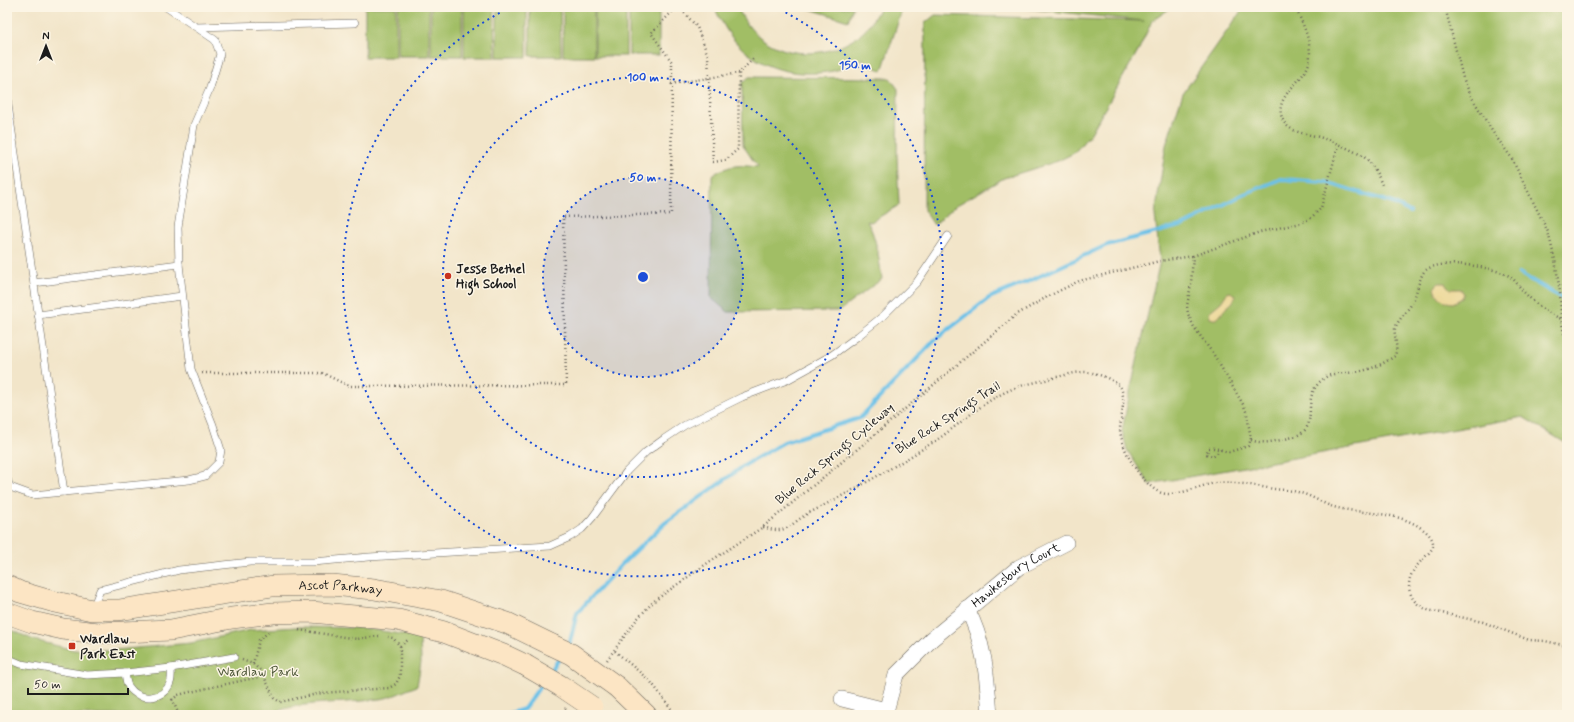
<svg xmlns="http://www.w3.org/2000/svg" width="1574" height="722" viewBox="0 0 1574 722" font-family="Mynerve,sans-serif">
  <rect width="100%" height="100%" fill="#fcf5e5"/>
  <filter id="ink" filterUnits="userSpaceOnUse"><feTurbulence type="fractalNoise" baseFrequency=".025" numOctaves="2"/><feDisplacementMap in="SourceGraphic" scale="8" xChannelSelector="R" yChannelSelector="G"/><feConvolveMatrix kernelMatrix="1 2 1 2 8 2 1 2 1" color-interpolation-filters="sRGB"/></filter>
  <filter id="wash" filterUnits="userSpaceOnUse"><feTurbulence type="fractalNoise" baseFrequency=".012" numOctaves="4" result="noise"/><feDisplacementMap in="SourceGraphic" scale="16" xChannelSelector="R" yChannelSelector="G"/><feGaussianBlur stdDeviation="0.9" result="paint"/><feColorMatrix in="noise" values="0 0 0 0 0 0 0 0 0 0 0 0 0 0 0 0 0 1.4 0 .05"/><feComposite in="paint" operator="in"/></filter>
  <g filter="url(#wash)">
    <rect width="100%" height="100%" fill="#f2e5c9"/>
    <g fill="#a1be65" stroke="#5e6d40">
      <rect x="365" y="7" width="31" height="50"/>
      <rect x="398" y="7" width="31" height="49"/>
      <rect x="431" y="7" width="31" height="49"/>
      <path d="M464,7H494L495,57H464Z"/>
      <rect x="497" y="7" width="30" height="50"/>
      <path d="M530,7H560L561,56H530Z"/>
      <rect x="563" y="7" width="31" height="49"/>
      <rect x="595" y="7" width="31" height="49"/>
      <rect x="629" y="7" width="30" height="48"/>
      <path d="M715,7H737C743,19 750,30 761,38C790,60 833,57 861,34C869,28 875,15 881,7H903L882,71L863,62L864,58C854,62 843,69 833,71C791,79 749,66 726,29C722,22 717,15 715,7Z"/>
      <path d="M804,7H853L848,21Z"/>
      <path d="M1012,7H1172L1152,21L1139,49L1091,133L1074,153L1058,161L1004,178L955,206L934,225L924,210L925,23L935,15L1144,21Z"/>
      <path d="M1244,7H1567V444L1523,417L1149,484L1127,450L1122,431L1129,396L1160,261L1155,215L1166,145L1183,93Z"/>
      <path d="M749,77L890,78L898,89L897,155L899,205L871,222L867,221C877,238 879,260 882,279L839,311L728,312L711,298L712,175C732,164 737,165 759,167L754,162L743,145L742,83Z"/>
      <path d="M296,627L363,628L420,637L421,662L417,686C405,690 392,698 379,699C342,705 303,699 267,715H7V628L34,640L74,650H116L191,643L251,630Z"/>
    </g>
    <g fill="#eeda9e" stroke="#857b5d">
      <path d="M1439,283H1445L1450,289H1461L1464,294L1462,298L1453,303C1444,303 1437,297 1434,288Z"/>
      <path d="M1231,292L1235,296C1234,303 1230,304 1225,309C1220,315 1218,322 1210,318L1209,312L1221,302L1227,293Z"/>
    </g>
    <g fill="none" stroke-linecap="round" stroke-linejoin="round">
      <g stroke="#6bc1e8" stroke-width="4">
        <path d="M1519,273L1567,301"/>
        <path d="M569,646L577,613L621,565L665,523L745,465L784,442L860,418L935,340L989,298L1027,282L1107,245L1184,225L1244,194L1281,179L1325,182L1393,203L1410,212"/>
        <path d="M550,672L561,656"/>
        <path d="M505,715L524,709L543,682"/>
      </g>
    </g>
  </g>
  <g filter="url(#ink)">
    <g fill="none" stroke-linecap="round" stroke-linejoin="round">
      <defs>
        <g id="lane">
          <path d="M166,7L196,27L355,23"/>
          <path d="M7,98L64,492"/>
          <path d="M34,283L179,264"/>
          <path d="M38,315L182,296"/>
          <path d="M7,479L10,487L32,495L189,480L205,476L219,462L221,450L213,425L191,369L179,264L178,227L194,125L210,88L220,54L215,40L196,27"/>
          <path d="M93,608L100,590L179,570L250,562H313L369,557L550,546L570,537L582,529L592,518L627,471L646,452L664,439L685,425L742,397L787,380L807,369L832,355L858,336L883,316L917,282L948,236"/>
          <path d="M7,658L21,664L87,675L125,673C126,677 126,684 129,687C139,702 164,700 170,683C172,678 171,673 171,668L234,657"/>
          <path d="M125,673L171,668"/>
        </g>
        <g id="street">
          <path d="M967,609C985,642 987,678 990,715"/>
          <path d="M842,699L886,710"/>
          <path id="s1" d="M885,715L896,675L932,639L1019,567L1066,543"/>
        </g>
        <g id="secondary">
          <path id="s2" d="M7,586L20,592L51,601L92,610H119L273,586L332,585L374,589L441,601L507,623L552,645"/>
          <path d="M7,613L32,622L63,629L98,633L171,630L232,618L273,613L311,612L398,620L444,632L506,656L525,665"/>
          <path d="M617,687L646,715"/>
        </g>
      </defs>
      <use href="#lane" stroke="#676259" stroke-width="8"/>
      <use href="#street" stroke="#676259" stroke-width="16"/>
      <use href="#secondary" stroke="#676259" stroke-width="22"/>
      <g stroke="#676259" stroke-width="2.5" stroke-dasharray="1 3" stroke-linecap="butt">
        <path d="M679,7L697,27L708,56L713,162L726,160L738,149L739,73L754,58"/>
        <path d="M1295,7C1303,24 1313,44 1309,63C1304,82 1274,95 1282,118C1288,135 1311,133 1325,139C1336,143 1355,151 1364,157C1373,164 1378,175 1382,185"/>
        <path d="M1445,7L1463,78L1471,96L1494,134L1511,157L1548,232L1555,260L1560,292L1561,319"/>
        <path d="M671,84L739,73"/>
        <path d="M202,373H322L349,386L566,385L563,217L671,214L672,62L651,33L677,7"/>
        <path d="M1251,440C1261,444 1271,442 1281,440C1288,438 1298,437 1304,431C1317,418 1300,394 1326,377C1334,372 1346,374 1356,372C1370,370 1383,364 1395,356C1396,352 1397,348 1396,344C1396,339 1394,334 1395,329C1398,319 1407,312 1412,303C1417,295 1419,275 1426,270C1441,258 1494,267 1509,276C1516,280 1520,289 1526,294C1535,304 1548,313 1561,319L1567,348"/>
        <path d="M1221,450L1213,456L1206,454L1209,448H1214L1229,452L1248,446L1251,440L1247,414L1244,406L1214,355L1194,327L1188,314L1187,306L1191,284L1193,256L1260,232L1301,223L1311,218L1321,208L1338,146"/>
        <path d="M763,527C789,536 789,523 811,512C852,491 893,468 932,443C959,426 981,402 1010,390C1023,384 1039,382 1053,378C1066,375 1080,370 1093,373C1101,375 1117,381 1121,388C1126,400 1121,416 1120,428C1120,448 1141,483 1159,492C1175,499 1199,485 1216,483C1235,481 1255,486 1274,489C1283,490 1292,490 1301,493C1312,496 1323,504 1334,507C1363,515 1400,510 1425,531C1429,534 1434,540 1433,546C1432,550 1428,554 1425,557C1415,567 1406,577 1410,592C1413,602 1419,606 1428,610L1483,622L1529,640L1545,641L1567,646"/>
        <path d="M299,630L357,639L379,636"/>
        <path d="M400,646L408,640"/>
        <path d="M615,651L651,682L676,715"/>
        <path d="M242,660L253,664L262,672L274,698L280,702L322,693L389,688L396,684L400,676V646L393,638L388,637"/>
        <path d="M607,660L637,619L654,601L709,562L763,527L866,442L1016,315L1047,297L1079,281L1160,261L1193,256"/>
        <path d="M253,664L259,640L270,631"/>
        <path d="M172,699L179,715"/>
        <path d="M172,700L178,695L190,692L263,676"/>
        <path d="M560,715L566,708"/>
      </g>
      <use href="#lane" stroke="#fff" stroke-width="7"/>
      <use href="#street" stroke="#fff" stroke-width="15"/>
      <use href="#secondary" stroke="#fce5c4" stroke-width="21"/>
      <defs>
        <g id="secondary-bridge">
          <path d="M552,645L571,654L617,687"/>
          <path d="M525,665L561,686L592,707"/>
        </g>
      </defs>
      <use href="#secondary-bridge" stroke="#676259" stroke-width="22" stroke-linecap="butt"/>
      <use href="#secondary-bridge" stroke="#fce5c4" stroke-width="21"/>
    </g>
  </g>
  <circle cx="643" cy="277" r="100" fill="#1d4ed8" fill-opacity=".12"/>
  <g fill="none" stroke="#1d4ed8" stroke-width="2" stroke-dasharray="2 4">
    <circle cx="643" cy="277" r="100"/>
    <circle cx="643" cy="277" r="200"/>
    <path d="M775 7A300 300 0 1 1 511 7"/>
  </g>
  <g fill="#c8321e" stroke="#fcf5e5" stroke-width="1.5">
    <circle cx="448" cy="276" r="4"/>
    <rect x="68" y="642" width="8" height="8" rx="2"/>
  </g>
  <g text-anchor="middle" dominant-baseline="central" stroke-width="3" stroke-linejoin="round" paint-order="stroke">
    <g font-size="13" font-weight="bold" fill="#1c1c1c" stroke="#fcf5e5" text-anchor="start">
      <text x="456" y="269">Jesse Bethel<tspan x="456" dy="15">High School</tspan></text>
      <text x="80" y="639">Wardlaw<tspan x="80" dy="15">Park East</tspan></text>
    </g>
    <g font-size="13" fill="#1c1c1c" stroke="#fcf5e5">
      <text transform="translate(948 418) rotate(-33)">Blue Rock Springs Trail</text>
      <text transform="translate(835 454) rotate(-40)">Blue Rock Springs Cycleway</text>
      <text stroke="none"><textPath href="#s1" startOffset="198">Hawkesbury Court</textPath></text>
      <text stroke="none"><textPath href="#s2" startOffset="339">Ascot Parkway</textPath></text>
    </g>
    <g font-size="13" fill="#4b5536" stroke="#fcf5e5">
      <text x="258" y="672">Wardlaw Park</text>
    </g>
  </g>
  <circle cx="643" cy="277" r="6" fill="#1d4ed8" stroke="#fcf5e5" stroke-width="2"/>
  <g font-size="12" text-anchor="middle" font-weight="bold" fill="#1d4ed8" stroke="#fcf5e5" stroke-width="3" stroke-linejoin="round" paint-order="stroke">
    <text x="855" y="69">150 m</text>
    <text x="643" y="81">100 m</text>
    <text x="643" y="181">50 m</text>
  </g>
  <rect width="1574" height="722" fill="none" stroke="#fcf5e5" stroke-width="24"/>
  <g transform="translate(46 46)" stroke="#fcf5e5" stroke-width="3" paint-order="stroke">
  <path d="M0-3L7 15L0 10L-7 15Z" fill="#1c1c1c"/>
  <text y="-6" font-size="11" font-weight="bold" text-anchor="middle" fill="#1c1c1c">N</text>
  </g>
  <path d="M28 688v6h100v-6" fill="none" stroke="#1c1c1c" stroke-width="2"/>
  <text x="34" y="688" font-size="12" fill="#1c1c1c" stroke="#fcf5e5" stroke-width="3" paint-order="stroke">50 m</text>
</svg>
